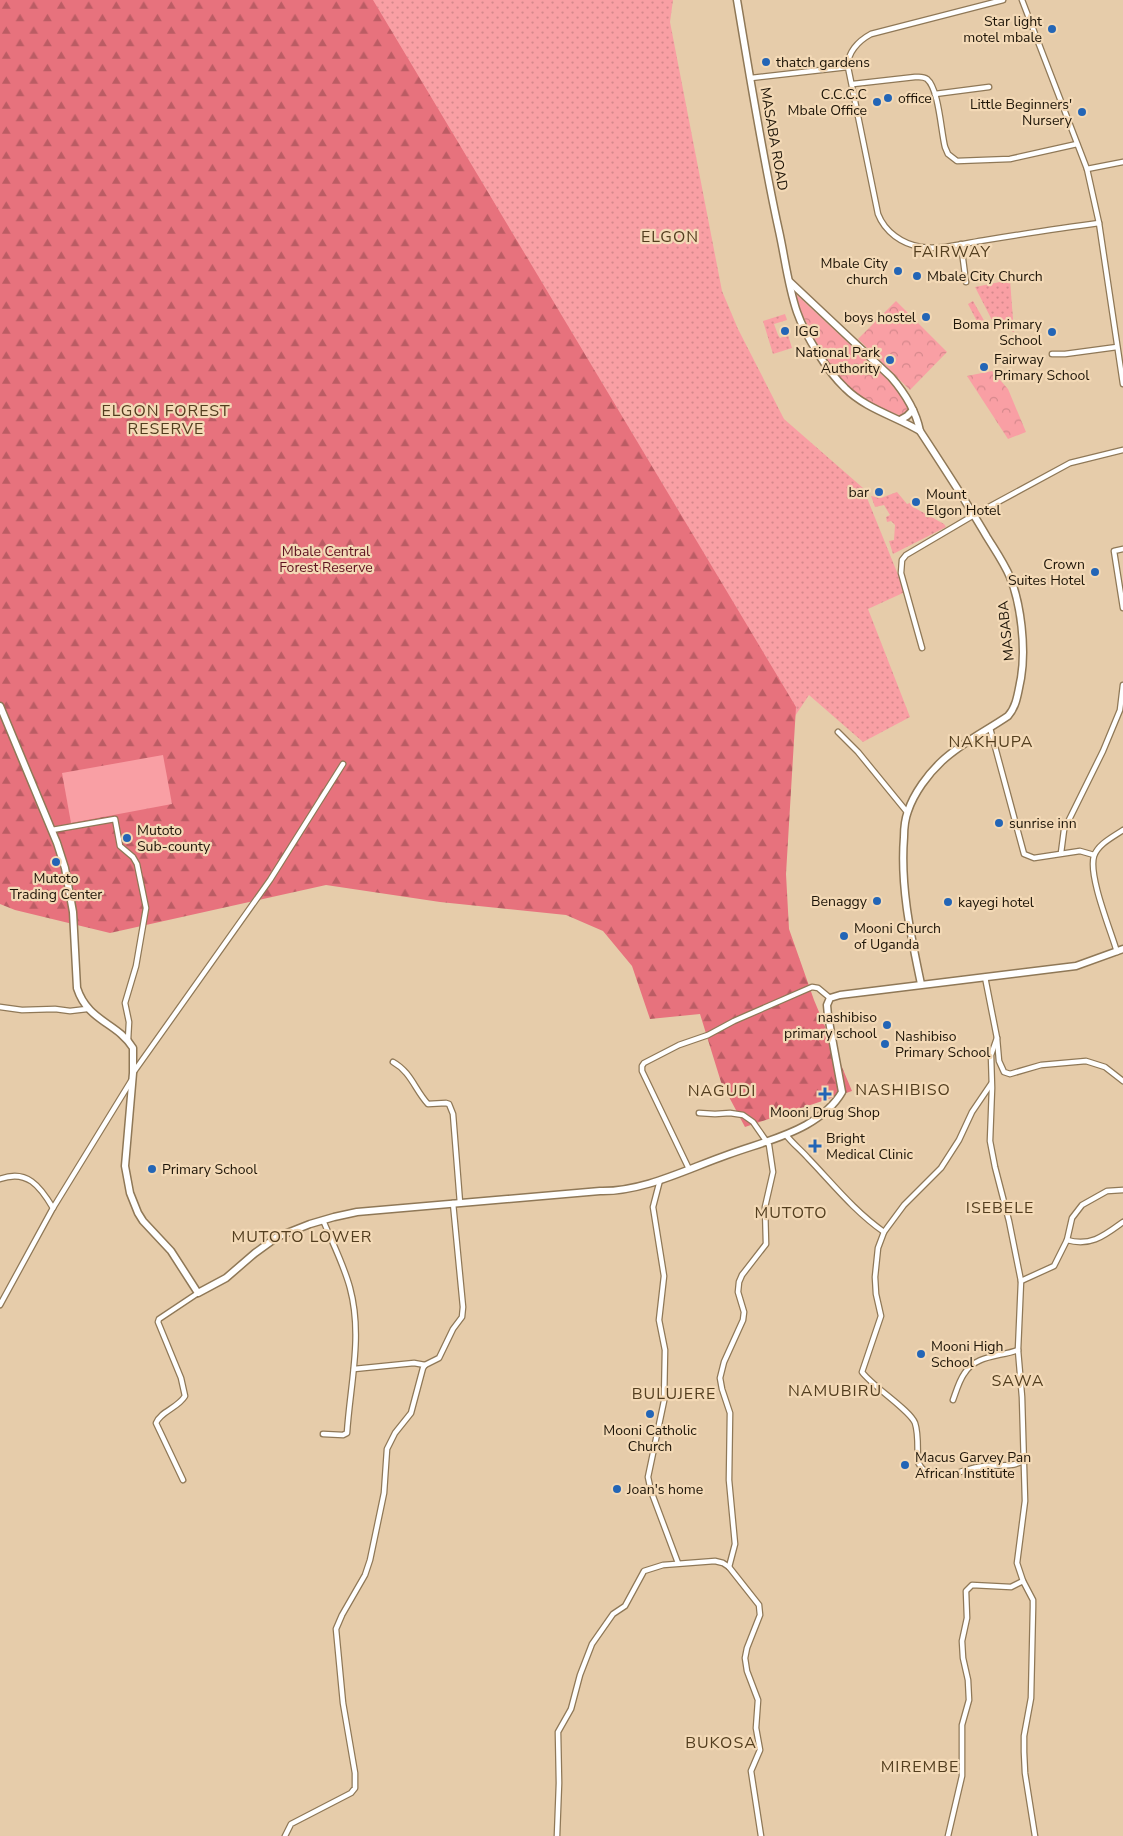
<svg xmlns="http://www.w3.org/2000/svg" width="1123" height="1836" viewBox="0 0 1123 1836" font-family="'Nunito Sans',sans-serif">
  <defs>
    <pattern id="grass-dots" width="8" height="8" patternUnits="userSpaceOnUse" patternTransform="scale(1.25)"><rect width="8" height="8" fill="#f99fa4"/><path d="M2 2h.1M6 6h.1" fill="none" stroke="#d5888c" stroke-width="1.8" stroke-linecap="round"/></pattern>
    <pattern id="forest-firs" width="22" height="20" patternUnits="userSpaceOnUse" patternTransform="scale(1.25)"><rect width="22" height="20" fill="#e7727d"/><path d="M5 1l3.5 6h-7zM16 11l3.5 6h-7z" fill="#bb5c64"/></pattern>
    <pattern id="park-crowns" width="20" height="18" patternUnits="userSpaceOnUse" patternTransform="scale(1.25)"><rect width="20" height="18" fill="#f99fa4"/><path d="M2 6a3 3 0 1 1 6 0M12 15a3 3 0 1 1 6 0" fill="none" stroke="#d5888c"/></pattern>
  </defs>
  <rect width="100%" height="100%" fill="#e6ccaa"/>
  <g fill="url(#grass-dots)">
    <path d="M304,0H673L670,22L722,291L738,329L784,419L863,488L905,592L868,609L910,717L863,742L809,695L757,773Z"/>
    <path d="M1010,280L1014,332L995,326L975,287Z"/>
    <path d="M973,301L986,324L980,327L968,304Z"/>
    <path d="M785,314L787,320L774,324L778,335L780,338L788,335L792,348L773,354L763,321Z"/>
    <path d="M897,492L907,504L910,503L913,507L944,524L946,527L893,554L889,541L894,540L895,525L891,521L887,522L886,517L890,515L884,505L875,507L871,496L881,498Z"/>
  </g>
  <path fill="url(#forest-firs)" d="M0,0H373L796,707L786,874L789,929L814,1000L852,1091L745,1127L721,1082L700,1014L650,1019L632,966L603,931L566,915L440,902L326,885L110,933L15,910L0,904Z"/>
  <g fill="url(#park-crowns)">
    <path d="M795,293L886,378L901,395L907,406L908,412L901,416L867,403L830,369L802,314Z"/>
    <path d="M896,301L947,352L910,390L858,339Z"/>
    <path d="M992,371L1008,389L1026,432L1008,439L967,376Z"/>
  </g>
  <path fill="#f99fa4" d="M163,755L172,804L71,823L62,773Z"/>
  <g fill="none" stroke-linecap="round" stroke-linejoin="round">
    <defs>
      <g id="street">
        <path d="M1003,0L871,34C858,41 847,53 848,67L878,214C885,232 902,244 921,247C941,250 966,243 986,240C1023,234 1061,228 1099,223"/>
        <path d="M1022,0L1087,169L1099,223L1123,384"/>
        <path d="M751,78L848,67"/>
        <path d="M853,84L915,77C919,77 923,76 927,79C939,89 941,132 945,147L948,154L957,161L1010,159L1077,144"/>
        <path d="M935,94L989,87"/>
        <path d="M1087,169L1123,162"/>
        <path d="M961,244L966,282"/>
        <path d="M1052,354H1065L1117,347"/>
        <path d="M1123,549L1114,551L1123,608"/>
        <path d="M922,648L901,573L902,560L906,555L974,515L1070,463L1123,450"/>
        <path d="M990,728L1024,854L1034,858L1080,851L1094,855"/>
        <path d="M838,732L858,752L907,812"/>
        <path d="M52,830L115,819L120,846L133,857L137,864L146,908L136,966L125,1003L129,1022L128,1040"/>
        <path d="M1061,853L1064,830L1103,751L1120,710L1123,685"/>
        <path d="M1117,952C1111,931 1088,876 1094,856C1098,844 1113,837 1123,830"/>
        <path d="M985,977L997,1038L999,1061L1004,1072L1010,1074L1041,1065L1086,1061L1105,1067L1123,1081"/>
        <path d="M0,1007L22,1010L55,1009L70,1011L87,1009"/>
        <path d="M997,1038L991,1055L992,1088L990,1141L995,1167L1009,1221L1021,1281L1018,1350L1022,1397L1025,1501L1017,1563L1023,1581L1033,1600V1607L1031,1698L1024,1736V1752L1025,1773L1035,1836"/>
        <path d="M393,1062C411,1072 415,1090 428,1104L446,1103L449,1104L453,1114L460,1203"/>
        <path d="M133,1073L270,880L343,764"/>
        <path d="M991,1084L972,1112L959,1140L941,1168L904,1205L884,1232L878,1248L875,1277L876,1294L881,1316L862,1372C873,1387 910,1410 915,1423C919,1435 917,1450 918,1462C921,1469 928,1475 936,1476C949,1478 965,1469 978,1467C993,1463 1009,1469 1023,1461"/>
        <path d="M699,1113L715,1114L730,1113L743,1115L753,1122L769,1145L773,1172L765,1207L766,1244L742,1275L739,1282L738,1292L744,1312L743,1320L724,1362L720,1378L722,1389L730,1413L729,1480L735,1544L729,1567"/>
        <path d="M786,1135C793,1144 800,1149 808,1158C833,1184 854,1211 884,1232"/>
        <path d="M689,1169L642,1071V1066L644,1063L679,1045L708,1035L734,1021L812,987L818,988L830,998"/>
        <path d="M0,1179C27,1169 40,1186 53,1208"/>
        <path d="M660,1180L653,1207L664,1276L659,1320L665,1350L664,1401L648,1477L651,1491L678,1563"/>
        <path d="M323,1220C332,1242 344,1265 350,1288C363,1336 350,1385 347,1433L343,1435L323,1434"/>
        <path d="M1067,1240L1072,1218L1082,1205L1107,1191L1123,1190"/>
        <path d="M1021,1281L1054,1266L1067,1240C1091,1247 1105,1235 1123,1222"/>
        <path d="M0,1305L53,1208L131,1081"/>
        <path d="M354,1369L414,1363L425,1365"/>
        <path d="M953,1400C956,1392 959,1381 964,1374C975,1355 999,1357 1018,1350"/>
        <path d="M183,1480L156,1423C161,1411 178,1408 185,1396L181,1378L158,1322L159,1319L198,1293"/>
        <path d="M285,1836L291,1824L351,1793L355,1788V1773L343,1703L336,1629L342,1615L365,1575L370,1560L384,1493L387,1449L395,1433L411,1413L423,1368L425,1365L439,1358L453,1329L462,1317L463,1307L453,1203"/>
        <path d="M557,1836L559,1783L558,1732L571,1709L580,1675L592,1644L613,1614L625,1606L644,1571L663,1565L715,1561L723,1563L729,1567L759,1605L760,1615L747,1648L745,1658L747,1671L758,1700L756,1728L760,1750L751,1771L761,1836"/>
        <path d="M948,1836L962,1776V1725L969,1700L968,1680L963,1658L962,1641L967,1618L966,1591L972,1585L1011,1587L1023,1581"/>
      </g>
      <g id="secondary">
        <path d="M737,0C750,77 762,154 779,231C785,258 788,286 797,312C805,335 827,371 845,388C866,409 895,416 920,431"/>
        <path d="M790,282L891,377C904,392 916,411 920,431C943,466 966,501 987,537C995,550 1004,563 1010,577C1021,604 1026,648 1021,678C1018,692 1017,706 1008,716C986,731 961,743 942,761C928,774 914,793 908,811C905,819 904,829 904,837C900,887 911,936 921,984"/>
        <path d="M900,420L907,416L913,410"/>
        <path d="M0,706L57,843L65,868L73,912L77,988C88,1022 117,1022 133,1048V1073L125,1166L130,1193L138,1213L143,1221L171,1251L198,1293L226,1278L255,1253L277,1237L310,1224L334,1217L357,1212L600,1191C643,1192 687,1169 727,1155C754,1145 781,1139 806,1125C820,1117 834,1106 842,1092L828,1016L827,1005L830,998L840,995L1076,966L1123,949"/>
      </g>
    </defs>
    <use href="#street" stroke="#8f7857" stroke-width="7"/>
    <use href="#secondary" stroke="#8f7857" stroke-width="9"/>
    <use href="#street" stroke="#fff" stroke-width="4.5"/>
    <use href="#secondary" stroke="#fff" stroke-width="6"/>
  </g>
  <g fill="#2365b6" stroke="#f3d9b6" stroke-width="2">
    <circle cx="1052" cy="29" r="5"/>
    <circle cx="766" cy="62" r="5"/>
    <circle cx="888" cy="98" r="5"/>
    <circle cx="877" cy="102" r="5"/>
    <circle cx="1082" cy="112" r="5"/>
    <circle cx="898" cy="271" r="5"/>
    <circle cx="917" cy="276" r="5"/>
    <circle cx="926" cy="317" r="5"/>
    <circle cx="785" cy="331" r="5"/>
    <circle cx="1052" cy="332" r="5"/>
    <circle cx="890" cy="360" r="5"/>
    <circle cx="984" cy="367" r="5"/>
    <circle cx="879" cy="492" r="5"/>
    <circle cx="916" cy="502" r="5"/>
    <circle cx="1095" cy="572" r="5"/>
    <circle cx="999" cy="823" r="5"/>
    <circle cx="127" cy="838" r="5"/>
    <circle cx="56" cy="862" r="5"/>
    <circle cx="877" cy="901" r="5"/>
    <circle cx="948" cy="902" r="5"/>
    <circle cx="844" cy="936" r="5"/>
    <circle cx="887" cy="1025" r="5"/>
    <circle cx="885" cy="1044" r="5"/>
    <path d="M822.5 1086.5h5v5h5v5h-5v5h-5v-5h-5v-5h5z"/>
    <path d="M812.5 1138.5h5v5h5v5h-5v5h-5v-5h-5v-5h5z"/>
    <circle cx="152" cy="1169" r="5"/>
    <circle cx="921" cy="1354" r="5"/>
    <circle cx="650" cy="1414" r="5"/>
    <circle cx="905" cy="1465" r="5"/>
    <circle cx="617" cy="1489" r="5"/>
  </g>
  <g text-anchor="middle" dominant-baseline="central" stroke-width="4.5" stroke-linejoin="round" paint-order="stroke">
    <g font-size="14" fill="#1e1508" stroke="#f3d9b6" text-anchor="start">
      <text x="1042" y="21" text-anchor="end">Star light<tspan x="1042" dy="16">motel mbale</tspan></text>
      <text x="776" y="62">thatch gardens</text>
      <text x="867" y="94" text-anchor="end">C.C.C.C<tspan x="867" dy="16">Mbale Office</tspan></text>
      <text x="898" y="98">office</text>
      <text x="1072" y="104" text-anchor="end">Little Beginners'<tspan x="1072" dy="16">Nursery</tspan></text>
      <text x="888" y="263" text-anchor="end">Mbale City<tspan x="888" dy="16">church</tspan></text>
      <text x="927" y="276">Mbale City Church</text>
      <text x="916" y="317" text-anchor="end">boys hostel</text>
      <text x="1042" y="324" text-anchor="end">Boma Primary<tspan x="1042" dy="16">School</tspan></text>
      <text x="795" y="331">IGG</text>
      <text x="880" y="352" text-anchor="end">National Park<tspan x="880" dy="16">Authority</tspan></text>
      <text x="994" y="359">Fairway<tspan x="994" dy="16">Primary School</tspan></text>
      <text x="869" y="492" text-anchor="end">bar</text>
      <text x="926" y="494">Mount<tspan x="926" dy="16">Elgon Hotel</tspan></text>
      <text x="1085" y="564" text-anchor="end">Crown<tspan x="1085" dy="16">Suites Hotel</tspan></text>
      <text x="1009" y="823">sunrise inn</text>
      <text x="137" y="830">Mutoto<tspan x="137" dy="16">Sub-county</tspan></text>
      <text x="56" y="878" text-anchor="middle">Mutoto<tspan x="56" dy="16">Trading Center</tspan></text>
      <text x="867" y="901" text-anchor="end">Benaggy</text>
      <text x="958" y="902">kayegi hotel</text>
      <text x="854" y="928">Mooni Church<tspan x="854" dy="16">of Uganda</tspan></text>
      <text x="877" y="1017" text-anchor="end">nashibiso<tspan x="877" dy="16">primary school</tspan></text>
      <text x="895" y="1036">Nashibiso<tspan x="895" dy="16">Primary School</tspan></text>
      <text x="825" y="1112" text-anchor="middle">Mooni Drug Shop</text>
      <text x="826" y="1138">Bright<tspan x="826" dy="16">Medical Clinic</tspan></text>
      <text x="162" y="1169">Primary School</text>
      <text x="931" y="1346">Mooni High<tspan x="931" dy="16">School</tspan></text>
      <text x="650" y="1430" text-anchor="middle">Mooni Catholic<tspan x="650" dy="16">Church</tspan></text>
      <text x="915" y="1457">Macus Garvey Pan<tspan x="915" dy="16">African Institute</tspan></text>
      <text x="627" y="1489">Joan's home</text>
    </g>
    <g font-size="14" fill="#1e1508" stroke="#f3d9b6">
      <text transform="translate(774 139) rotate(80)">MASABA ROAD</text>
      <text transform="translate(1006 631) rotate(-96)">MASABA</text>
    </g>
    <g font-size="14" fill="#5e1421" stroke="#f3d9b6">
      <text x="326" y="551">Mbale Central<tspan x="326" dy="16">Forest Reserve</tspan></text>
    </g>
    <g font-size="16" letter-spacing="1" fill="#533e1f" stroke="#f3d9b6">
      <text x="670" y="237">ELGON</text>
      <text x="952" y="252">FAIRWAY</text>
      <text x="166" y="411">ELGON FOREST<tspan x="166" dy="18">RESERVE</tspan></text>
      <text x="991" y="742">NAKHUPA</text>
      <text x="903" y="1090">NASHIBISO</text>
      <text x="722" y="1091">NAGUDI</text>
      <text x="1000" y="1208">ISEBELE</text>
      <text x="791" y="1213">MUTOTO</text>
      <text x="302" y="1237">MUTOTO LOWER</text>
      <text x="1018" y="1381">SAWA</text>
      <text x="835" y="1391">NAMUBIRU</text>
      <text x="674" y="1394">BULUJERE</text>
      <text x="721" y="1743">BUKOSA</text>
      <text x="920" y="1767">MIREMBE</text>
    </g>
  </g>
</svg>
